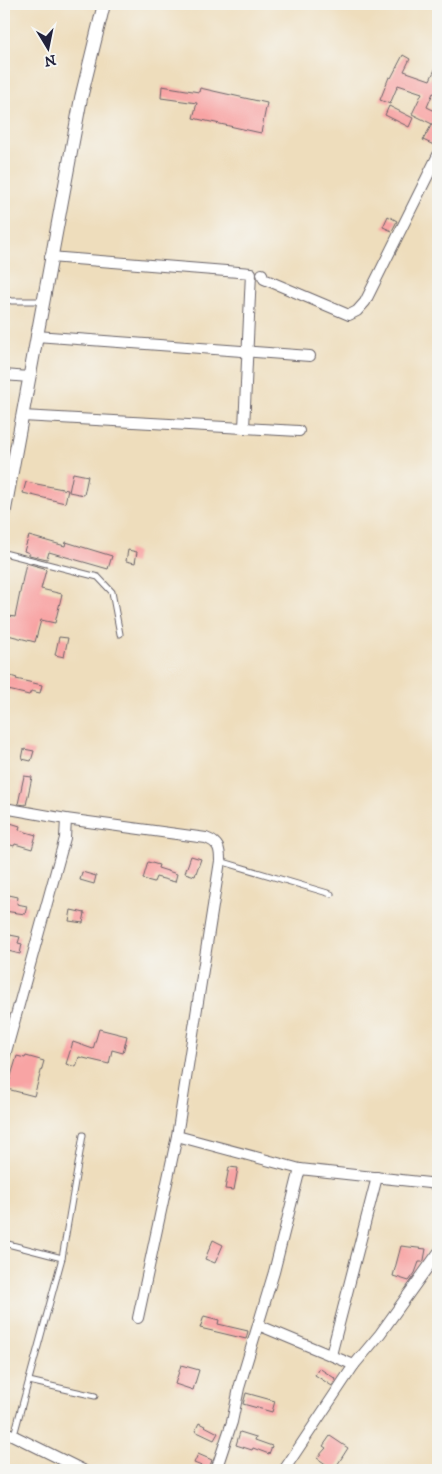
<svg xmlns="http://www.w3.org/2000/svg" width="442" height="1474" viewBox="0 0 442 1474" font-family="'IM FELL DW Pica',serif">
  <rect width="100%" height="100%" fill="#f6f6f2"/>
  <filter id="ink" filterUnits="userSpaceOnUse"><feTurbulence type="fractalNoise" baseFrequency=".02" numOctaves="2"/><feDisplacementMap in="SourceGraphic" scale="10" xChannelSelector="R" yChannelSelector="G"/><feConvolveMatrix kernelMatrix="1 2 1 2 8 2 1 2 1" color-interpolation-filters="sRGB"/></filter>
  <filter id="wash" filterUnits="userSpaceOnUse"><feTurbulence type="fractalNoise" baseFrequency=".0096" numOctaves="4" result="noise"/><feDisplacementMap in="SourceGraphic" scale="20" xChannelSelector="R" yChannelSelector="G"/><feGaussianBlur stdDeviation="1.12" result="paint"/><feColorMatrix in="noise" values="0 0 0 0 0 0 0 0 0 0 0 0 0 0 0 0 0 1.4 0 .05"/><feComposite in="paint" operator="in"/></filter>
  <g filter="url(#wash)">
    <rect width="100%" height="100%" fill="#eeddbc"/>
    <g id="blocks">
      <g fill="#f8a4a4">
        <path d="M403,55L410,59L404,71L430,80L438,63V88L436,94L433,93L427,107L437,112L438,111V141L436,146L423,140L432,124L412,114L422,93L398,85L390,104L380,100L389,77L391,78Z"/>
        <path d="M162,86L199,92L200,88L267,103L261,133L193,118L197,103L161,98Z"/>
        <path d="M389,106L413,118L409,127L385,115Z"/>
        <path d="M388,216L397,221L392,231L383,227Z"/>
        <path d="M73,473L88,476L84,495L69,492Z"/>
        <path d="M26,482L68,490L65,503L23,493Z"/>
        <path d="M29,536L65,546L66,542L112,556L108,569L49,552L47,559L29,555V553L24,551Z"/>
        <path d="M128,550L137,552L135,563L126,561Z"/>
        <path d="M26,563L44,568L46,570L41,589L62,594L55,623L41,620L35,642L4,634V615L15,617Z"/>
        <path d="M59,637L68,638L64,657L55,655Z"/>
        <path d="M4,674L17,678L16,679L42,685L40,693L31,691L29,695L4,689Z"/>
        <path d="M24,749L34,751L31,761L22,759Z"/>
        <path d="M24,776L32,777L26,805L18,804Z"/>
        <path d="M7,822L20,826L19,830L36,835L32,849L15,844L14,846L4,843V834Z"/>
        <path d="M191,856L201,859L195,876L185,873Z"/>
        <path d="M148,862L159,865L158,868L177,874L175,882L156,877L154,882L143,879Z"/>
        <path d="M82,872L96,876L94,884L80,880Z"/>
        <path d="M9,895L18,897L17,904L27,906L25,914L4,911V902L7,903Z"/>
        <path d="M71,910L85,913L83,923L69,921Z"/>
        <path d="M10,935L20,937L18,943L22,944L20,954L4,950V941L8,942Z"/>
        <path d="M99,1029L127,1036L123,1053L112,1050L109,1064L79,1057L76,1067L66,1064L73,1042L93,1049Z"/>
        <path d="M17,1056L25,1058L26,1056L44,1061L34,1096L7,1089Z"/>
        <path d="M229,1167L238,1168L234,1190L225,1189Z"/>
        <path d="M213,1240L223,1245L215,1263L205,1259Z"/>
        <path d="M401,1246L426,1249L424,1260L423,1262H419L415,1273L409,1281L393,1276Z"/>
        <path d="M204,1316L219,1320L218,1324L248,1331L246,1339L200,1328Z"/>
        <path d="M181,1365L199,1370L193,1390L175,1384Z"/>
        <path d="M319,1368L336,1379L332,1386L315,1375Z"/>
        <path d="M246,1393L275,1401L272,1412L243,1404Z"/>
        <path d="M199,1423L218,1433L214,1440L195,1431Z"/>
        <path d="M240,1432L256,1437L255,1440L272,1446L269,1454L253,1448L252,1450L236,1445Z"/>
        <path d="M330,1436L348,1448L334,1470L317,1458L326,1448L323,1446Z"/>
        <path d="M198,1454L212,1460L209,1469L194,1463Z"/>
      </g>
    </g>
  </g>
  <g filter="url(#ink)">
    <use href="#blocks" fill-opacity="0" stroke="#696368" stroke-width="1"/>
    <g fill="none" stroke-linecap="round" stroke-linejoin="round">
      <defs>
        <g id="service">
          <path d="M4,299L12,301H42"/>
          <path d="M4,553L98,577L112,592L120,634"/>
          <path d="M220,861L331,894"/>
          <path d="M4,1243L62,1258"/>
          <path d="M29,1381L95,1396"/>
          <path d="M14,1435L62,1258L83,1135"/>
        </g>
        <g id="minor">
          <path d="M50,257L251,273L244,428"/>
          <path d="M262,274L264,279L349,315L357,311L365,302L438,155"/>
          <path d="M36,336L310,356"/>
          <path d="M4,375L29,377"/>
          <path d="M22,416L299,431"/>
          <path d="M4,808L66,819L206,838C219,843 220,849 220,861L177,1136L138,1318"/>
          <path d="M4,1059L65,838L66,819"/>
          <path d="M177,1136L300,1169L438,1184"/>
          <path d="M258,1325L354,1365"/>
          <path d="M331,1355L377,1177"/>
          <path d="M4,1431L83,1470"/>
          <path d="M216,1470L232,1422L239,1388L274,1272L300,1169"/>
          <path d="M284,1470L354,1365L380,1334L438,1253"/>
        </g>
        <path id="tertiary" d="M4,515L81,98L104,4"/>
      </defs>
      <use href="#service" stroke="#696368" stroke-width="7"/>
      <use href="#minor" stroke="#696368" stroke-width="12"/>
      <use href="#tertiary" stroke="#696368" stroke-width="14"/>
      <use href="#service" stroke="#fff" stroke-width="5"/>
      <use href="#minor" stroke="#fff" stroke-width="10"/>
      <use href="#tertiary" stroke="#fff" stroke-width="12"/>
    </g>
  </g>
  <rect width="442" height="1474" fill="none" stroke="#f6f6f2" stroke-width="20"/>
  <g transform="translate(48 48) rotate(170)" stroke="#f6f6f2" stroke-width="4" paint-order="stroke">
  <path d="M0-4L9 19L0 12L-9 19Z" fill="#22223b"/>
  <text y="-8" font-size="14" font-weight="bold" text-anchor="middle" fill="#22223b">N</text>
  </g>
</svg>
